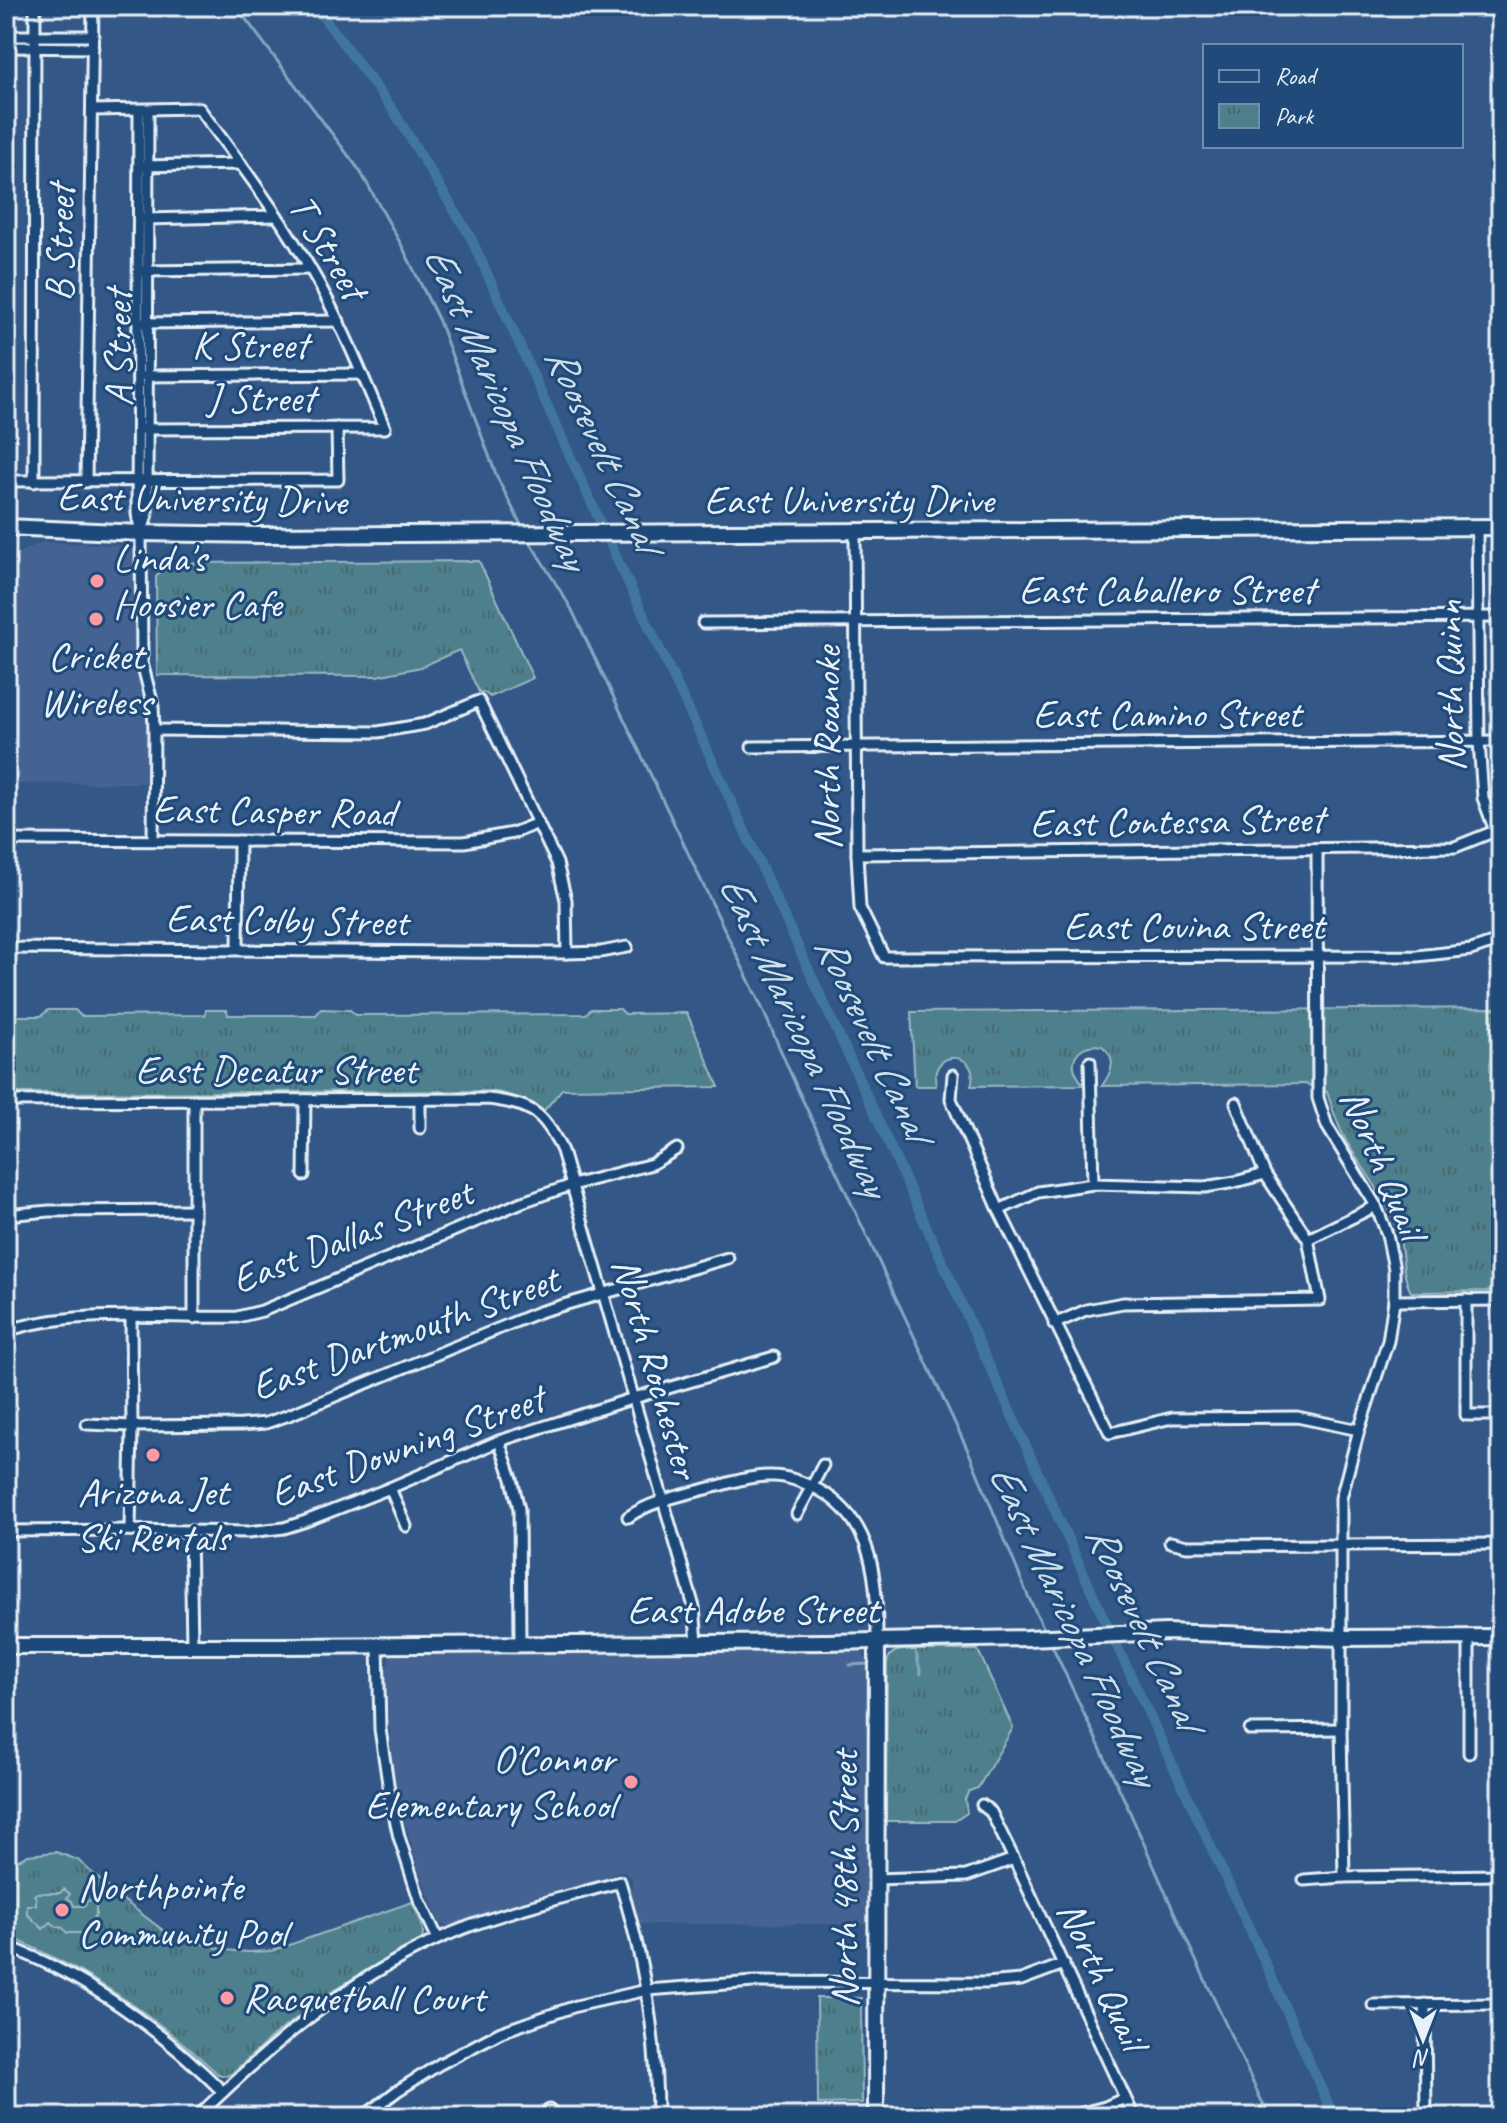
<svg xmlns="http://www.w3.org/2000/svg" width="1507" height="2123" viewBox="0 0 1507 2123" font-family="Caveat,sans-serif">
  <defs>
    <pattern id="park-tufts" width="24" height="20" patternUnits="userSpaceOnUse" patternTransform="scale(2)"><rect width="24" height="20" fill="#4e808c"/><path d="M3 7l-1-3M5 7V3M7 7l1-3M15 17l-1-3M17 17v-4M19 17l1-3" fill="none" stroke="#4a676e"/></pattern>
  </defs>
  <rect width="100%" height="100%" fill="#335787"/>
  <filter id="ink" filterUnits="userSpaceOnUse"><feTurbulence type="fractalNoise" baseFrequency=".0125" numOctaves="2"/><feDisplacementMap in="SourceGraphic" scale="16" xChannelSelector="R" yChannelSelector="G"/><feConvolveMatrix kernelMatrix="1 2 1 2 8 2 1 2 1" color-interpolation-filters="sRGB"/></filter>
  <g filter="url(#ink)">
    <g fill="#446392">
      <path d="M43,542L124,545L128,546L134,551L135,654L148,715V783L6,784V553H18Z"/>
      <path d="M854,1650L862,1652L868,1662L866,1924H640L632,1895V1878L624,1871H618L604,1880L508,1906L453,1926H447L440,1923L418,1868L399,1800L393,1765L387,1700L386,1671L390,1656L394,1654Z"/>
    </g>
    <g fill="url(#park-tufts)" stroke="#9bb8c2" stroke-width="2">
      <path d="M479,561L533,678L490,697L485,693L479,692L459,650L421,667L377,676L157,675L156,577L169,563Z"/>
      <path d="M1501,1008V1291L1411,1292C1401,1275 1404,1250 1398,1231C1388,1199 1365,1173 1348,1144C1338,1128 1333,1110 1327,1092L1305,1084L1102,1086C1112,1071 1118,1059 1102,1046C1088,1043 1072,1050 1074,1067C1075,1074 1080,1079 1083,1085L971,1086C982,1050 928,1047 936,1086H915L911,1012Z"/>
      <path d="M321,1009L350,1010L356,1015L586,1014L591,1009H620L625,1014L687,1013L719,1087L562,1089L543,1112C526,1100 511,1094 490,1091L6,1093V1016H41L48,1010H75L81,1016L205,1015L206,1010H227L228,1015H316Z"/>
      <path d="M902,1650H978L1013,1728L978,1788L969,1791L965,1799L967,1813L955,1821H886L887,1664C888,1655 893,1651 902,1650Z"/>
      <path d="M56,1852L78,1860L118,1896L168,1934L225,1950L248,1952L272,1951L412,1902C417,1914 426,1926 422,1939L337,1988L278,2032L232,2073L227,2076L218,2074C152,2013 89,1971 6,1935V1866L28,1855Z"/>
      <path d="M817,1998H861L862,2103L818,2104Z"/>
    </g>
    <path fill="#4e808c" stroke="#9bb8c2" stroke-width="2" d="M64,1889L70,1894L67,1898L72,1901L74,1906H85L87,1901L91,1900L96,1906V1915L91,1921V1929H85L81,1933H67L63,1928L57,1927L51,1922L43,1929L27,1914V1905H36V1898L34,1895L37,1893H60Z"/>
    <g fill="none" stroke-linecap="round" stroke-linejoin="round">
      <g stroke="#84a7c2" stroke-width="3">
        <path d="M236,6L360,171L402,246L439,321L497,477L523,529"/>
        <path d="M528,539L571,608L763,1010L797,1088L970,1455L1028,1596L1045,1631"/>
        <path d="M1050,1641L1125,1801L1187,1941L1269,2117"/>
        <path d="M916,1653L921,1674"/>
        <path d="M850,1665L868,1664"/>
      </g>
      <path stroke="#41769e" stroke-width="10" d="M315,6L393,110L470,236L617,559L694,721L884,1133L1102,1614L1263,1958L1334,2117"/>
      <defs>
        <g id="street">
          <path d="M6,36H93"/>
          <path d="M6,47L93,48"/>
          <path d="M92,110L199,108C238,160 277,212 310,268C340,319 362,374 385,428L138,429"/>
          <path d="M139,110L137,514L141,533L142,663L153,705L154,730L153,839"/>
          <path d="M142,166L241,164"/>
          <path d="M145,219L277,216"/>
          <path d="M142,271L311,269"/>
          <path d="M142,323L339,321"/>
          <path d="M145,376L362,374"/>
          <path d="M6,481L338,480L337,428"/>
          <path d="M34,482L35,6"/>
          <path d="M86,482L93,6"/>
          <path d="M1477,528L1479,741L1483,798L1495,831L1501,839"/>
          <path d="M143,529L147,515L148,110"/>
          <path d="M855,532L857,854L860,908L884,957L1417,956L1471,950L1501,940"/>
          <path d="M703,623L1501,617"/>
          <path d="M154,730L378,732L425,724L479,701L557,863L566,900L567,953"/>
          <path d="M752,747L1501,741"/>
          <path d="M6,840L464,842L513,833L538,823"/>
          <path d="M1317,850L1318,1098L1327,1126L1376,1206L1387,1234L1394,1269V1301L1388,1341L1359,1430L1341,1498V1729L1344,1877"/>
          <path d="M857,854L1455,847L1495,831"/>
          <path d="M6,948L567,953L601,952L627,947"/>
          <path d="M238,949L239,841"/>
          <path d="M1090,1062L1093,1184"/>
          <path d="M953,1075L951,1099L999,1210L1110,1433L1172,1418L1297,1417L1359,1430"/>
          <path d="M194,1100V1318"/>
          <path d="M6,1101L488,1099C530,1104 544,1111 562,1151L694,1607L697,1642"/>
          <path d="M420,1128V1099"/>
          <path d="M304,1175L305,1100"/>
          <path d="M999,1210L1038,1192L1093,1184L1205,1187L1235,1182L1265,1174"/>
          <path d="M6,1215L49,1211L194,1210"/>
          <path d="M1308,1239L1376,1206"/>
          <path d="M1466,1300V1415H1501"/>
          <path d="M1394,1301L1501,1300"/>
          <path d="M1054,1324L1086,1310L1123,1303L1320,1300L1308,1239L1265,1174L1236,1103"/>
          <path d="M6,1331C75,1308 164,1319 237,1317L262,1311L522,1202L572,1185L652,1164L677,1149"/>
          <path d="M87,1424L132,1426L242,1425L266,1423L289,1415L539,1312L728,1258"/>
          <path d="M499,1441L512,1479L519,1509L520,1643"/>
          <path d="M390,1488L406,1526"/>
          <path d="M797,1514L823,1465"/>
          <path d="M628,1517C653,1500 684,1495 714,1487C733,1482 753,1475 773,1476C789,1476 805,1483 819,1490C876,1522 877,1584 877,1641"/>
          <path d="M130,1530L132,1426L131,1317"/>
          <path d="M6,1531L130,1530L248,1532L284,1528L306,1521L390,1488L499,1441L634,1398L774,1357"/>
          <path d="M190,1531L192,1646"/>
          <path d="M1170,1542L1187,1546L1501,1544"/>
          <path d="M1469,1638V1753"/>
          <path d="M378,1645L380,1729L390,1797L399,1837L419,1899L438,1939"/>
          <path d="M1250,1730L1341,1729"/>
          <path d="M982,1805L991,1812L1014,1859L1134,2117"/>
          <path d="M876,1879L966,1876L1014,1859"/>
          <path d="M1304,1880L1344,1877L1501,1875"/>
          <path d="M6,1946C87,1976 162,2031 223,2092"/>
          <path d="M1425,2004L1426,2117"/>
          <path d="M1373,2005L1501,2004"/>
          <path d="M549,2110L560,2117"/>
          <path d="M197,2117C272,2044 343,1983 438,1939C496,1913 559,1899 620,1882C644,1959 657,2036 657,2117"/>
          <path d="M363,2117L397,2091L440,2064L501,2032L576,2006L647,1990L754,1982L986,1983L1021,1980L1064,1964"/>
          <path d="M1067,2117L1105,2107L1125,2098"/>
        </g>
        <g id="secondary">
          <path d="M6,527L141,533L262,535L1501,527"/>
          <path d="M6,1646H285L826,1642L1027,1638L1166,1632L1342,1638L1501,1637"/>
          <path d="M876,2117L877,1641"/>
        </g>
      </defs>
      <use href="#street" stroke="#e8f1f8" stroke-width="15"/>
      <use href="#secondary" stroke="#e8f1f8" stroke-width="20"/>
      <use href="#street" stroke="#1f4a7a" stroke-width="9"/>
      <use href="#secondary" stroke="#1f4a7a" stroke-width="14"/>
    </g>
  </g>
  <g fill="#ff9aa2" stroke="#1f4a7a" stroke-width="3">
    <circle cx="97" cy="581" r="8"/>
    <circle cx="96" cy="619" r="8"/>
    <circle cx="153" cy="1455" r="8"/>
    <circle cx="631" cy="1782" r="8"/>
    <circle cx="62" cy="1910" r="8"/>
    <circle cx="227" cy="1998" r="8"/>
  </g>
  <g text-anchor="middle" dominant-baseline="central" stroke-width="6" stroke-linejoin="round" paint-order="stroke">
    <g font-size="40" fill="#e8f1f8" stroke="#1f4a7a">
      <text transform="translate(60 243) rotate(-89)">B Street</text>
      <text transform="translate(328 247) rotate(59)">T Street</text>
      <text x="250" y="345">K Street</text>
      <text transform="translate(118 348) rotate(-90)">A Street</text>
      <text x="261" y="398">J Street</text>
      <text transform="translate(202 499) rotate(1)">East University Drive</text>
      <text x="849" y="500">East University Drive</text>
      <text x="1167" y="590">East Caballero Street</text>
      <text transform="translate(1450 686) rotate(-91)">North Quinn</text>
      <text x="1167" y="714">East Camino Street</text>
      <text transform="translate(827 748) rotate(-90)">North Roanoke</text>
      <text transform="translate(274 811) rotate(1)">East Casper Road</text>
      <text transform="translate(1177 821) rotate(-1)">East Contessa Street</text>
      <text transform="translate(287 920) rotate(1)">East Colby Street</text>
      <text x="1194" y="926">East Covina Street</text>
      <text x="276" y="1070">East Decatur Street</text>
      <text transform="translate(1383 1164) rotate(67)">North Quail</text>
      <text transform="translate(352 1236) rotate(-21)">East Dallas Street</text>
      <text transform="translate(405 1333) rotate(-20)">East Dartmouth Street</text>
      <text transform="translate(656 1368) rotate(74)">North Rochester</text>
      <text transform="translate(407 1446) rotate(-20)">East Downing Street</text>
      <text x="753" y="1610">East Adobe Street</text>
      <text transform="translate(844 1879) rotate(-90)">North 48th Street</text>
      <text transform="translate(1102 1975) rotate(65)">North Quail</text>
    </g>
    <g font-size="40" fill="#e8f1f8" stroke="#1f4a7a" text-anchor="start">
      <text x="113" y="558">Linda's<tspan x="113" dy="46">Hoosier Cafe</tspan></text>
      <text x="96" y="656" text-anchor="middle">Cricket<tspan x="96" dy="46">Wireless</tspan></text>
      <text x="153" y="1492" text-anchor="middle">Arizona Jet<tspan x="153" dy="46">Ski Rentals</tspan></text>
      <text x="615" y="1759" text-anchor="end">O'Connor<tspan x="615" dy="46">Elementary School</tspan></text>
      <text x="78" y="1887">Northpointe<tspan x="78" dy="46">Community Pool</tspan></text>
      <text x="243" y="1998">Racquetball Court</text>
    </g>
    <g font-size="42" font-style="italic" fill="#cfdfea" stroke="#1f4a7a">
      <text transform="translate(506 407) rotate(66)">East Maricopa Floodway</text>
      <text transform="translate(603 448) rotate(65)">Roosevelt Canal</text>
      <text transform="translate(804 1035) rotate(65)">East Maricopa Floodway</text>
      <text transform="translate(873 1037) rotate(65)">Roosevelt Canal</text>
      <text transform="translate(1074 1624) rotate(65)">East Maricopa Floodway</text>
      <text transform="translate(1144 1626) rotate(65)">Roosevelt Canal</text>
    </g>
  </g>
  <rect width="1507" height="2123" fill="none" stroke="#1f4a7a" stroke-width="32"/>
  <rect x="16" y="16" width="1475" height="2091" fill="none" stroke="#e8f1f8" stroke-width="3" filter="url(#ink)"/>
  <rect x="1203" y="44" width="260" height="104" fill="#1f4a7a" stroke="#6f8dac" stroke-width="2"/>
  <rect x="1219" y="70" width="40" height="12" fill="#1f4a7a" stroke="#6f8dac" stroke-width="2"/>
  <text x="1275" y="84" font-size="24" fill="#e8f1f8">Road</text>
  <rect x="1219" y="104" width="40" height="24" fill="url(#park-tufts)" stroke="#6f8dac" stroke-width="2"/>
  <text x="1275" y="124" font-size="24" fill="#e8f1f8">Park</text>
  <g transform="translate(1423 2039) rotate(180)" stroke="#1f4a7a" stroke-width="6" paint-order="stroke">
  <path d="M0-6L14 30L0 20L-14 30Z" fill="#e8f1f8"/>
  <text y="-12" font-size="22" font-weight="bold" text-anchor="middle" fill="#e8f1f8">N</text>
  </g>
</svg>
